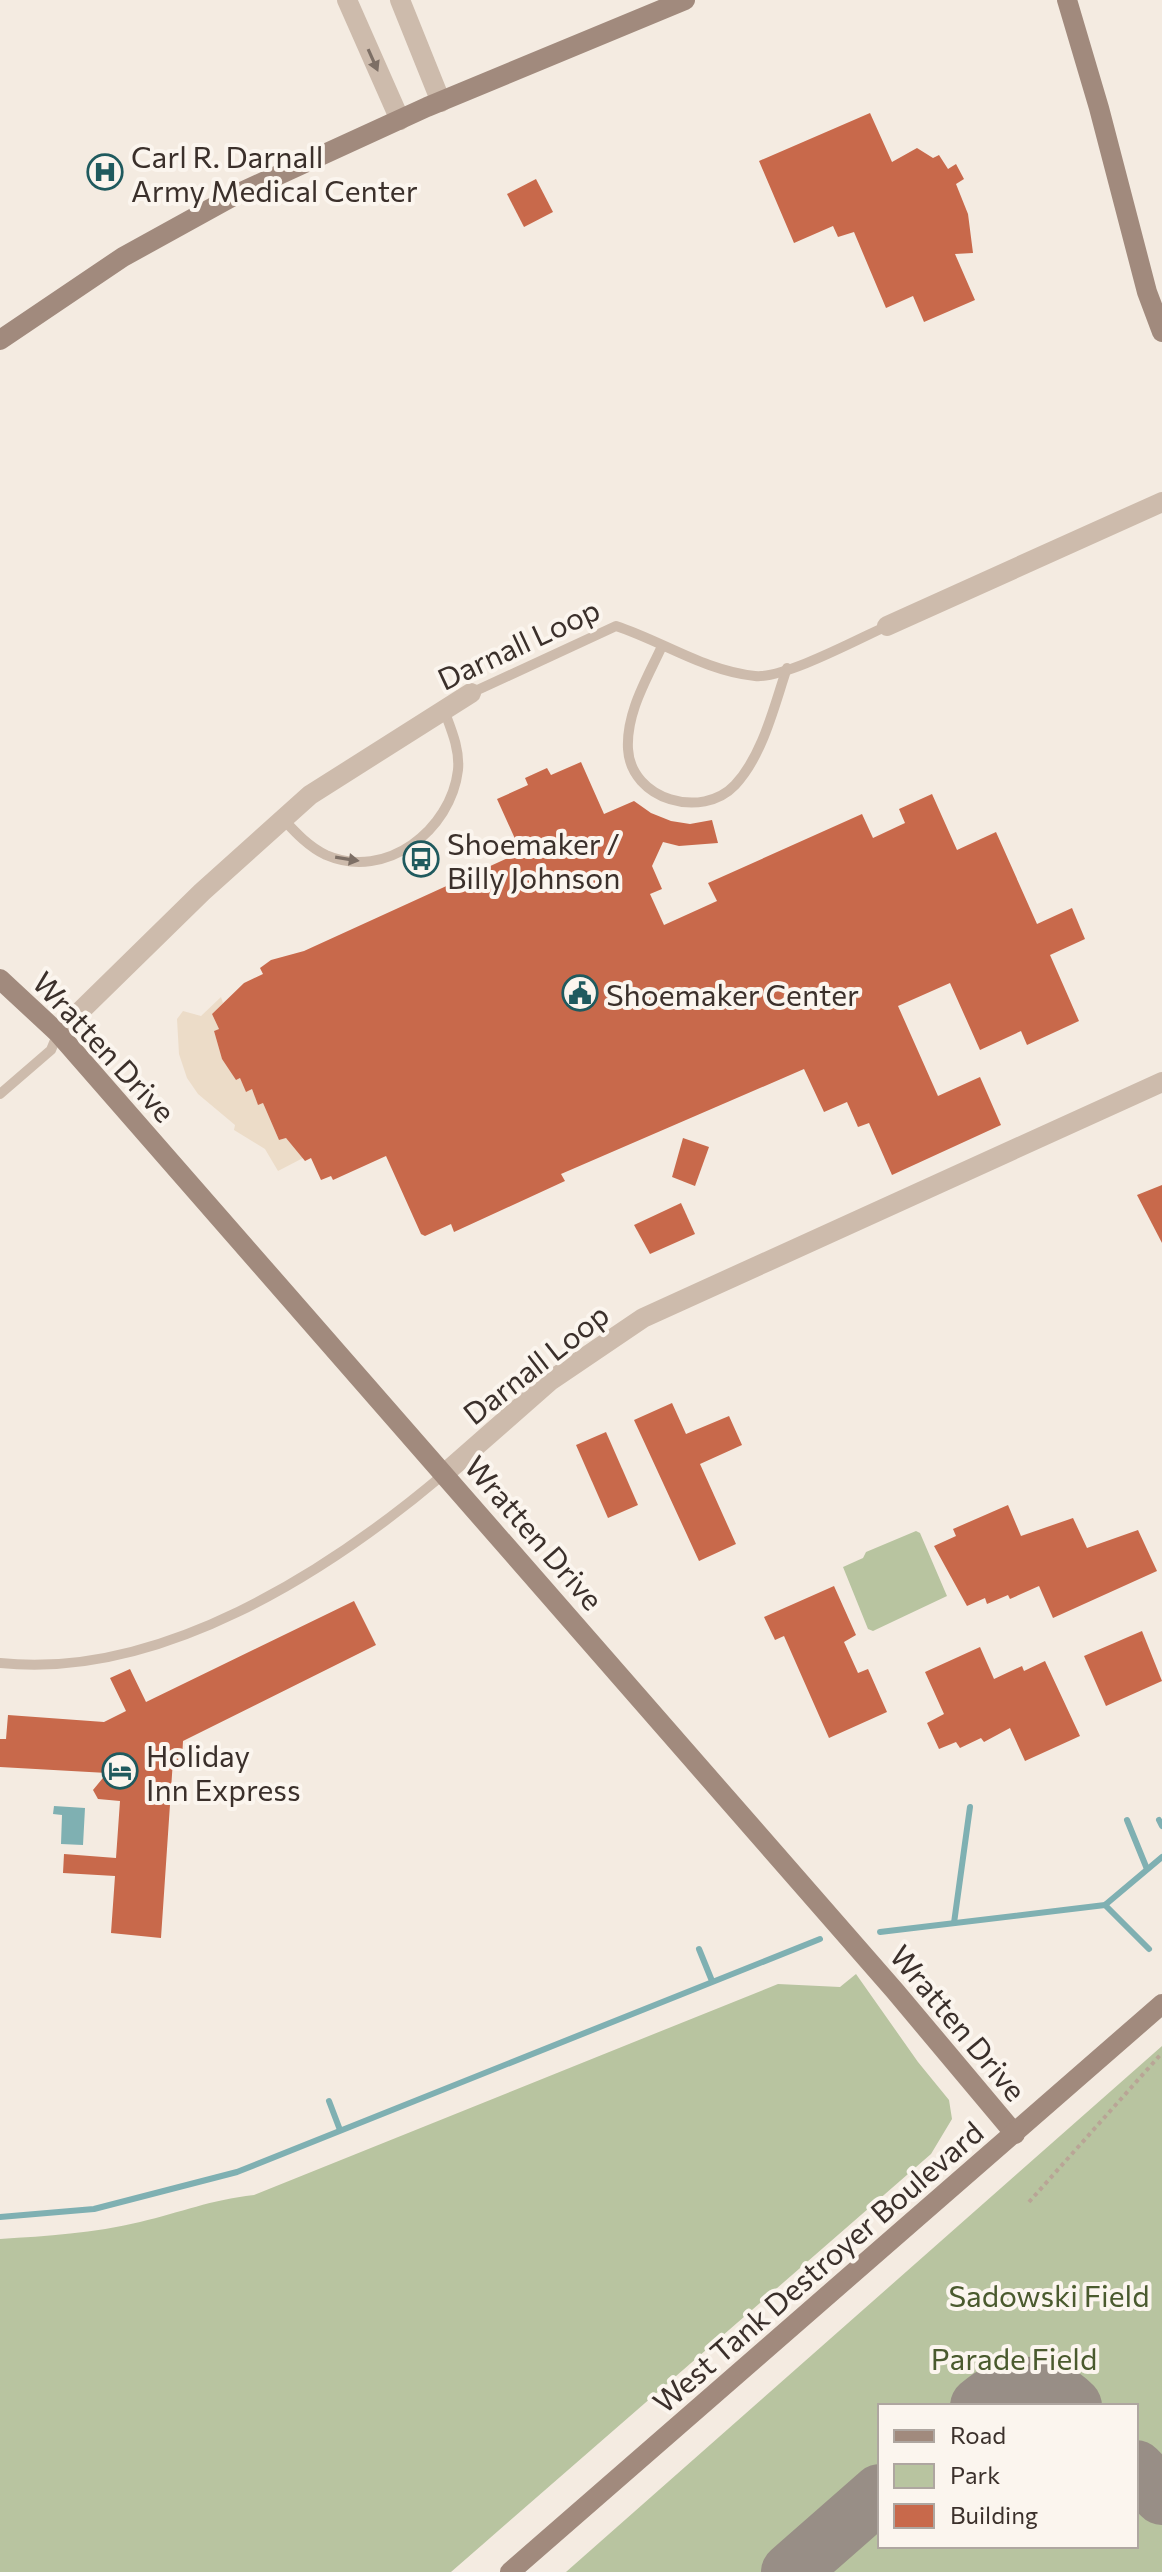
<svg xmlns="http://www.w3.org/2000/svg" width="1162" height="2572" viewBox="0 0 1162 2572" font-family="Commissioner,sans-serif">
  <rect width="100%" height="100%" fill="#f4ebe1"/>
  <g fill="#b8c4a0" fill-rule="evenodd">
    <path d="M916,1531L920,1533L947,1596L873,1631L868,1629L843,1567L863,1558L866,1552Z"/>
    <path d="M856,1974L918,2062L949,2100L952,2119L931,2154L451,2572H0V2239C47,2236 94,2233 140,2222C182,2212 210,2200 254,2195L778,1984L840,1987Z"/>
    <path d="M1162,2046V2572H566ZM880,2406H1136V2546H880Z"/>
  </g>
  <path fill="#ecdcc8" d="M221,997L223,1003L212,1014L219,1029L214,1031L222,1059L236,1079L240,1078L246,1091L252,1089L258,1104L263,1103L279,1140L286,1138L303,1158L278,1171L265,1149L234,1130L235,1125L198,1094L187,1078L179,1054L177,1019L183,1011L201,1016Z"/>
  <path fill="#7fb0b2" d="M54,1806L85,1808L83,1845L61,1844L62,1815L53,1814Z"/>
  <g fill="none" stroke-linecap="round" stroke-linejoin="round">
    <g stroke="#7fb0b2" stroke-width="6">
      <path d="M1127,1820L1147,1869"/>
      <path d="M1159,1820L1162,1826"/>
      <path d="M1105,1905L1149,1949"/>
      <path d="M954,1923L970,1807"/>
      <path d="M880,1932L1105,1905L1162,1857"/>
      <path d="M699,1949L712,1981"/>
      <path d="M329,2101L340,2130"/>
      <path d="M0,2217L94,2209L237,2172L820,1939"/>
    </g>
    <g stroke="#988e86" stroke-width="58">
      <path d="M979,2406C1009,2380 1046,2378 1073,2406"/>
      <path d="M1136,2469L1162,2496"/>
      <path d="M790,2572L880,2493"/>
    </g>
  </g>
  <g fill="#c8694b">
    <path d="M870,113L892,162L917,148L933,158L939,155L948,169L956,164L964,179L956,184L968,214L973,253L955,254L975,300L924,322L913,296L886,308L854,232L838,237L833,226L794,243L759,161Z"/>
    <path d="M536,179L553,212L524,227L507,194Z"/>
    <path d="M581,762L604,814L634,801L651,813L671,821L690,824L712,820L718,843L679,846L663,842L652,866L662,889L650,894L664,925L717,901L708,883L862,814L873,838L905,823L899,809L932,794L957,850L996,832L1037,924L1072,908L1085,939L1050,955L1079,1021L1027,1045L1021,1031L980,1050L950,983L898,1006L938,1096L980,1077L1001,1125L892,1175L869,1123L858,1127L847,1102L824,1112L804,1069L561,1174L565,1181L454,1232L451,1224L425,1236L421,1234L386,1156L333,1180L331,1176L321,1180L311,1158L305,1161L286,1138L279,1140L263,1103L258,1105L252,1089L246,1092L240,1078L236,1080L222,1059L214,1031L219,1029L212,1014L244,983L263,974L260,968L271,960L304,951L521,852L497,799L528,785L525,778L547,768L551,775Z"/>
    <path d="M683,1138L709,1147L695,1186L672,1177Z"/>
    <path d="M1162,1185V1243L1137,1195Z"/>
    <path d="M681,1203L695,1234L650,1254L634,1225Z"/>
    <path d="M672,1403L686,1434L729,1416L742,1445L700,1464L736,1544L699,1561L634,1420Z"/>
    <path d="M606,1432L638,1505L608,1518L576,1445Z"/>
    <path d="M1008,1505L1021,1536L1073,1518L1087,1548L1138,1530L1157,1571L1053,1618L1039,1586L1010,1599L1008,1595L987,1604L985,1598L967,1606L934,1546L956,1536L953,1529Z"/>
    <path d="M834,1586L856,1635L844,1642L858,1673L868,1669L887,1712L829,1738L784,1636L775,1640L764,1617Z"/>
    <path d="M354,1601L376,1645L183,1741L182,1760H173L161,1938L111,1933L115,1876L63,1873L64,1854L116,1858L120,1801L98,1799L93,1790L107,1773L0,1767V1739H6L8,1715L104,1722L126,1711L110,1678L130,1669L146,1702Z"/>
    <path d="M1142,1631L1162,1681L1106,1706L1084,1656Z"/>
    <path d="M980,1647L994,1679L1022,1666L1024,1671L1045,1661L1080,1736L1025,1761L1010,1728L984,1742L981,1738L960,1748L956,1742L939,1749L927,1723L944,1714L925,1672Z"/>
  </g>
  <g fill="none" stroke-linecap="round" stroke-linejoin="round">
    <path stroke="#b9a596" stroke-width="4" stroke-dasharray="4 4" stroke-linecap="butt" d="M1029,2202L1162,2053"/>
    <g stroke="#cdbbac" stroke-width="10">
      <path d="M662,646C648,677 626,712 628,749C631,800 702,820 735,785C763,755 774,706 787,668"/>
      <path d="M471,693L616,626C662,641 705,671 755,676C784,679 858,639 887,626"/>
      <path d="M283,819C296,833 309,847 326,855C386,881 451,830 458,770C460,749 451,729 444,710"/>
      <path d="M0,1094L51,1050L58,1033"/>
      <path d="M0,1663C160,1680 328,1572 444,1474"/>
    </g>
    <g stroke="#cdbbac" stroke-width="20">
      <path d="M347,0L400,120"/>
      <path d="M400,0L441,102"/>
      <path d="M887,626L1162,502"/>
      <path d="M58,1033L202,892L310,795L471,693"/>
      <path d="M444,1474L550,1381L643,1318L1162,1082"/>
    </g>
    <g stroke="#a18a7d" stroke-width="20">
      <path d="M1067,0L1099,108L1147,292L1162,332"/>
      <path d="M0,340L123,257L239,193L427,107L685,0"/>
      <path d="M0,979L58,1033L895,1991L1015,2134"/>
      <path d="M510,2572L1162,2004"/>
    </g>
  </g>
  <defs><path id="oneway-solid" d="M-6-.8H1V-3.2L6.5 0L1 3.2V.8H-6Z" transform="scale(2)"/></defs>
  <g fill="#7d6f65">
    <use href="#oneway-solid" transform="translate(373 60) rotate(66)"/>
    <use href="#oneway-solid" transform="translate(347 859) rotate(9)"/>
  </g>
  <defs>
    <symbol id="hospital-ring" viewBox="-11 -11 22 22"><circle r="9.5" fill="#fbf5ee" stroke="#1f5a5e" stroke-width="1.5"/><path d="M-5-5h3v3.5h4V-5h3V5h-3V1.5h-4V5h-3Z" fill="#1f5a5e"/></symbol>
    <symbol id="bus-ring" viewBox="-11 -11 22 22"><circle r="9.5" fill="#fbf5ee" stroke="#1f5a5e" stroke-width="1.5"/><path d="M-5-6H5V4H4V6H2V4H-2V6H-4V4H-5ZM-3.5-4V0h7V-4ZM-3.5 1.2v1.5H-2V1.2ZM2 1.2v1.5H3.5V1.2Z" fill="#1f5a5e"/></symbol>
    <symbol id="civic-ring" viewBox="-11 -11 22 22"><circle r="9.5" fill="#fbf5ee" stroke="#1f5a5e" stroke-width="1.5"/><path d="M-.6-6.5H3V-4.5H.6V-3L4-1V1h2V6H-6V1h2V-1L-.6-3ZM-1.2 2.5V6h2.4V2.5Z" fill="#1f5a5e"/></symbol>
    <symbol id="hotel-ring" viewBox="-11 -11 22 22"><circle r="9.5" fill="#fbf5ee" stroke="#1f5a5e" stroke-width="1.5"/><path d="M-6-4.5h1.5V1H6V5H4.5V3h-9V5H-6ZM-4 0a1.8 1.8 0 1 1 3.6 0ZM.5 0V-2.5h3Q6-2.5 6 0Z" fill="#1f5a5e"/></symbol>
  </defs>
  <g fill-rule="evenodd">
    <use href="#hospital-ring" x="85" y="152" width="40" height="40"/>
    <use href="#bus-ring" x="401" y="839" width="40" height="40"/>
    <use href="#civic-ring" x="560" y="973" width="40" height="40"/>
    <use href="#hotel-ring" x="100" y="1751" width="40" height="40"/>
  </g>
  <g text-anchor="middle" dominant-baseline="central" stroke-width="8" stroke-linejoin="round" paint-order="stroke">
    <g font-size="30" fill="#3b302b" stroke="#fbf5ee" text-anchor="start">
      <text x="131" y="155">Carl R. Darnall<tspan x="131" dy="34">Army Medical Center</tspan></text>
      <text x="447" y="842">Shoemaker /<tspan x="447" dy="34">Billy Johnson</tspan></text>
      <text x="606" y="993">Shoemaker Center</text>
      <text x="146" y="1754">Holiday<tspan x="146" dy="34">Inn Express</tspan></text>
    </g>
    <g font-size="30" fill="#3b302b" stroke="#fbf5ee">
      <text transform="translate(518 643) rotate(-25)">Darnall Loop</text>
      <text transform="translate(105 1046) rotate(47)">Wratten Drive</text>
      <text transform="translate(535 1363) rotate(-38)">Darnall Loop</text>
      <text transform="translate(535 1532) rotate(49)">Wratten Drive</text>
      <text transform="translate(959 2022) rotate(50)">Wratten Drive</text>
      <text transform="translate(817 2266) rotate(-41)">West Tank Destroyer Boulevard</text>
    </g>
    <g font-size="30" fill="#4a5a2e" stroke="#fbf5ee">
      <text x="1049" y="2294">Sadowski Field</text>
      <text x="1014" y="2357">Parade Field</text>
    </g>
  </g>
  <rect x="878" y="2404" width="260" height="144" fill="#fbf5ee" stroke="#aea6a0" stroke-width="2"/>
  <rect x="894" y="2430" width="40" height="12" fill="#a18a7d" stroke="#aea6a0" stroke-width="2"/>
  <text x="950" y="2444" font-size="24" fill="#3b302b">Road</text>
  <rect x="894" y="2464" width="40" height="24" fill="#b8c4a0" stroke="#aea6a0" stroke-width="2"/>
  <text x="950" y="2484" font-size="24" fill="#3b302b">Park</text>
  <rect x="894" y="2504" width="40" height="24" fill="#c8694b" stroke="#aea6a0" stroke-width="2"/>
  <text x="950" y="2524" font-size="24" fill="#3b302b">Building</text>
</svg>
